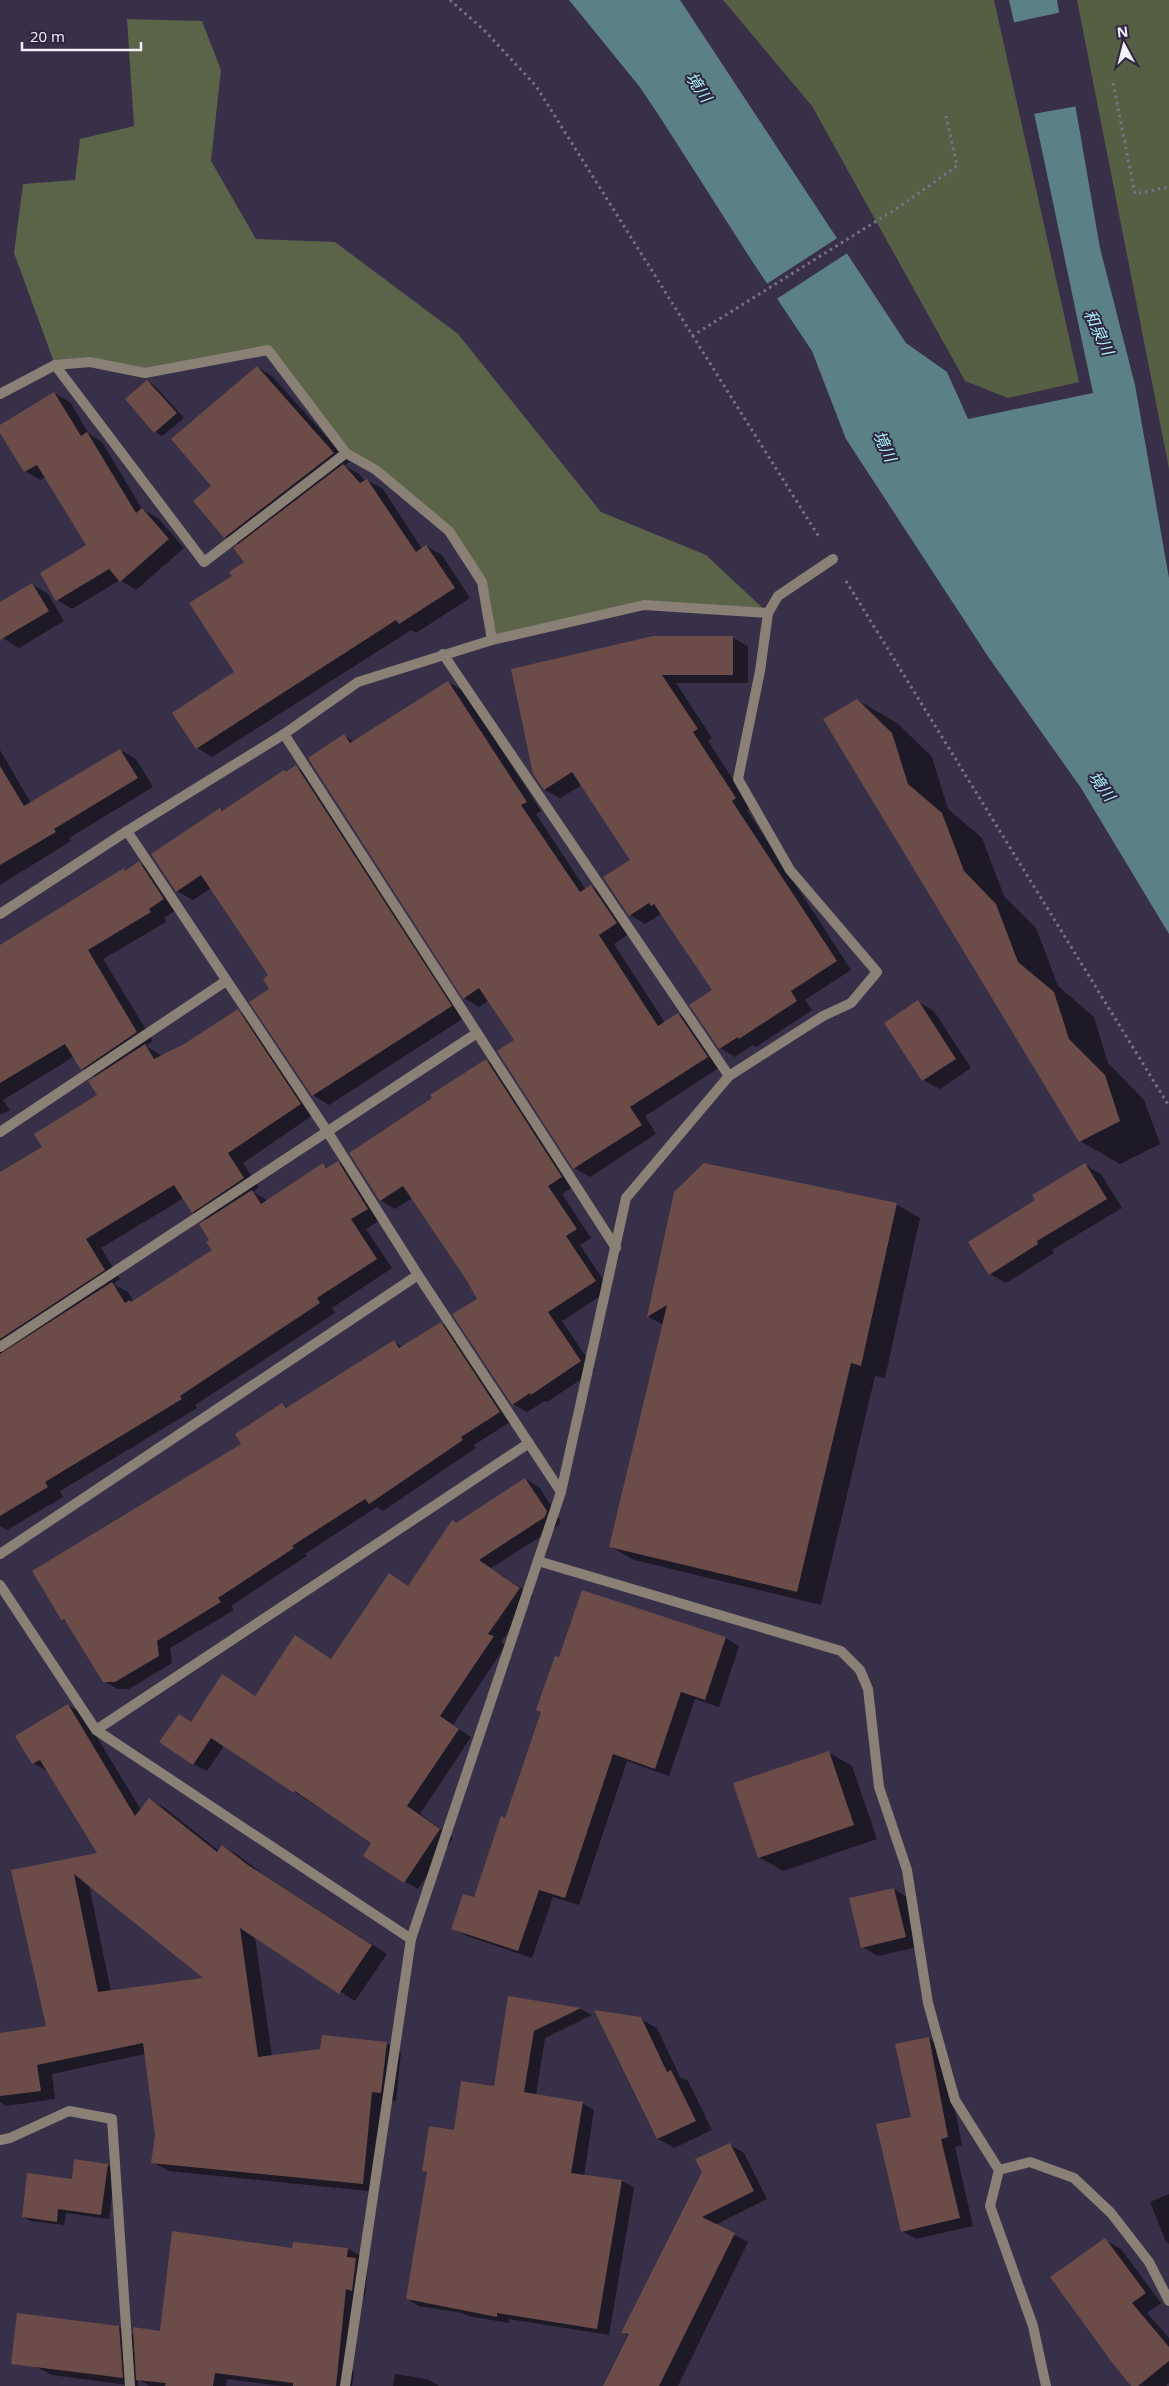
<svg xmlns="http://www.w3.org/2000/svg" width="1169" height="2386" viewBox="0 0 1169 2386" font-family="'Open Sans','Noto Sans JP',sans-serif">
  <rect width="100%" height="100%" fill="#382f48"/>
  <g fill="#565e44">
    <path d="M723,0H994L1079,382L1008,398L965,381L812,106Z"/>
    <path d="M1077,0H1169V469Z"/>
  </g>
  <path fill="#5b6348" d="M127,19L202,21L221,70L211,161L256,239L335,242L458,334L601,512L706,555L768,613L644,605L492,640L482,582L449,532L346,453L268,350L145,373L84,362L55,365L14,253L23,184L75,180L80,139L134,126Z"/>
  <path fill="#5b8186" d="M569,0H680L906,343L947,372L968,419L1093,393C1065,262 1039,131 1009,0H1057L1100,248L1135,385L1169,578V934L1081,788L989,658L846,439L812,351L752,261L658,114L639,86Z"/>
  <g fill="#382f48">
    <path d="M1062,12L1078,106L1033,114L1012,23Z"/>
    <path d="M839,237L849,252L775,300L765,285Z"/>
  </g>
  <g fill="#0007" fill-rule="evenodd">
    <path d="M257,367L272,376L349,462L344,466L359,474L365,481L367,480L383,489L422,549L426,546L442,555L470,598L416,633L411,630L212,757L197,748L236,672L234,576L246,562L239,545L225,537L213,486Z"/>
    <path d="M147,381L155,386L184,418L162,436L155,432Z"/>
    <path d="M54,393L70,402L89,434L102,442L142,509L158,518L184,548L136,590L120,580L72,609L57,600L88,546L46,477L40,480L25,471L0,431V426Z"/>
    <path d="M32,584L48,594L64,621L19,648L3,638L0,634V603Z"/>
    <path d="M653,638H733L748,646V683H676L712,738L708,741L751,807L747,810L851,970L805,1000L812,1010L756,1047L753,1045L735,1057L720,1048L714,991L662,913L645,924L630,915L632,860L582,785L560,798L545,790L534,774Z"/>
    <path d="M448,682L463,691L541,811L536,814L586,890L591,886L607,895L632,932L614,944L665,1023L678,1014L693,1023L722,1066L645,1116L656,1134L590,1177L574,1168L499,1052L516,1041L489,1000L479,1007L464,998L344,736L355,742Z"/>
    <path d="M857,700L897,723L932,757L948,809L982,838L1004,896L1036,928L1058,986L1094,1017L1108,1063L1144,1100L1160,1144L1120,1164L1080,1141Z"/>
    <path d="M0,750L31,803L120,750L136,759L153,787L69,838L71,841L0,885Z"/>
    <path d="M296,767L312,776L467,1016L329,1105L313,1095L251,1002L271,989L270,976L211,888L193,900L177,891L220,809L224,811Z"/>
    <path d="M139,863L155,872L179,908L164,918L166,922L103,959L153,1041L146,1046L162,1056L185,1045L238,1011L254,1020L316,1113L243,1163L259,1187L253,1192L268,1201L323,1165L329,1168L338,1162L354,1171L383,1218L366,1229L392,1268L332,1308L335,1313L195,1405L197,1408L60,1491L63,1497L7,1530L0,1526V1173L44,1147L98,1096L97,1077L82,1069L75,1056L3,1100L10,1110L0,1115V955L124,870L127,871ZM184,1198L192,1212L207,1220L213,1250L134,1302L128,1292L113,1284L120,1279L101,1248Z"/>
    <path d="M918,1002L934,1011L971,1068L940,1089L923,1080Z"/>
    <path d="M486,1060L500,1069L576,1185L562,1194L591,1238L580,1245L610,1290L562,1321L595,1370L547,1402L545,1401L527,1412L513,1404L479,1299L412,1198L395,1209L380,1200L434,1099Z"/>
    <path d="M1085,1165L1101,1174L1122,1208L1052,1250L1054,1253L1006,1283L990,1274L1037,1200Z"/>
    <path d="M675,1193L896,1204L920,1218L885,1378L875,1376L821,1605L634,1560L611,1547L663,1325L649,1317Z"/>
    <path d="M441,1323L454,1331L513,1420L474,1445L476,1448L383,1511L377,1507L305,1554L307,1556L231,1606L234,1610L170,1648L172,1663L129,1689H118L104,1681L68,1623L62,1620L282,1404L288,1408L394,1342L403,1347Z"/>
    <path d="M526,1479L539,1487L560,1520L559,1525L491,1568L533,1596L501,1642L506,1645L453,1725L471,1737L420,1814L453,1838L418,1889L404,1881L373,1843L224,1746L207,1771L193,1764L192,1723L255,1697L296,1637L332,1660L408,1587L457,1524Z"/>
    <path d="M583,1592L726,1638L739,1646L719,1707L695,1699L669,1776L627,1761L579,1905L553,1897L532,1958L467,1936L453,1928L475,1899L506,1819Z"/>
    <path d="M68,1705L83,1714L141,1810L150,1800L165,1808L219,1851L223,1846L238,1855L264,1875L387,1954L355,2001L255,1937L272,2056L386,2043L401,2052L396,2101L387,2100L378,2192L168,2171L153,2162L156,2135L145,2054L52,2074L55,2099L6,2106L0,2102V2034L48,2027L13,1871L99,1854L49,1772L33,1763ZM89,1885L206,1979L111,1991Z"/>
    <path d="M828,1752L852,1766L877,1839L783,1871L759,1857Z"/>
    <path d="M894,1889L910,1899L922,1946L878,1956L862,1947Z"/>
    <path d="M510,1997L581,2009L592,2015L545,2038L536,2095L582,2103L594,2110L584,2176L622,2181L634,2188L609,2335L509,2319V2323L468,2316L462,2313L419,2306L407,2299L428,2173L423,2170L495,2087Z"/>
    <path d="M596,2011L640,2019L657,2028L680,2077L688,2081L712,2130L674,2148L658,2139Z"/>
    <path d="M928,2038L942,2046L962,2145L955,2147L973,2226L916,2239L902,2231L913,2118Z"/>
    <path d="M730,2145L744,2153L767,2199L715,2225L748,2242L678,2386H604L629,2336L622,2332Z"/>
    <path d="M107,2165L115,2170L109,2219L66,2213L64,2225L31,2221L23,2217L73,2180Z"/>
    <path d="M1169,2194V2244L1166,2242L1150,2202Z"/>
    <path d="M1105,2240L1121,2249L1161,2303L1147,2313L1169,2338V2383L1166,2386H1133Z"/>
    <path d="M294,2243L348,2249L361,2256L360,2262L368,2266L365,2297L358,2296L351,2370L354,2372L352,2386H281L227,2379L226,2386H150L138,2379V2386H135L52,2375L35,2366L119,2327L135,2336L161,2332L293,2249Z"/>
    <path d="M395,2374L427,2379L439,2386H393Z"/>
  </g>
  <g fill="#6c4c48" fill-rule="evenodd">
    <path d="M257,366L334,453L224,538L193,501L211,486L171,439Z"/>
    <path d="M147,380L177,413L154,433L125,399Z"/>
    <path d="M54,392L81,436L87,432L136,513L142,508L169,539L120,582L109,569L56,601L40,573L86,545L37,465L24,472L0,433V425Z"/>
    <path d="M343,464L360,483L367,479L416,552L426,545L455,588L399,624L396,620L196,749L172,713L234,672L189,603L232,576L229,572L244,562L233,548Z"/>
    <path d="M32,583L49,611L0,640V602Z"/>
    <path d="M653,636H733V675H662L698,729L693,732L736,798L732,801L837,961L791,991L797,1001L739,1039L738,1037L719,1049L689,1005L712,990L654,904L651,906L649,903L629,916L603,877L630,860L572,772L544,790L533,774L511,669Z"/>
    <path d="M448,681L527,802L521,805L580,892L591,885L617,923L599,935L658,1026L678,1013L708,1057L630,1107L642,1125L573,1169L497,1051L514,1040L479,988L463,999L308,758L344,734L350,743Z"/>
    <path d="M857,699L892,733L908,784L942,813L964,871L996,904L1018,962L1054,992L1069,1039L1105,1075L1120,1121L1079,1142L823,719Z"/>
    <path d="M120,749L138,778L54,829L56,832L0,865V766L24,806Z"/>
    <path d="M296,765L452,1006L312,1096L249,1002L269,989L263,979L268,975L201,875L176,892L151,854L220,808L222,811L284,770L286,772Z"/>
    <path d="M139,861L164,899L149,909L151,912L88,950L137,1032L81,1070L65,1044L0,1083V945L124,868L125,871Z"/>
    <path d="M918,1000L956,1059L922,1081L884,1023Z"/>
    <path d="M238,1009L301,1104L228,1153L244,1178L192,1213L174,1185L86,1239L105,1270L0,1339V1172L42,1147L34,1134L97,1095L88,1081L145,1044L154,1059L184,1044Z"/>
    <path d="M486,1059L562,1177L548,1186L577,1229L566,1236L596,1281L548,1312L581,1361L531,1395L530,1393L512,1405L452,1314L477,1299L467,1281L403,1186L380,1201L349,1153L432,1098L430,1095Z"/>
    <path d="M338,1161L368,1209L351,1219L377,1259L317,1298L320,1303L180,1396L182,1399L45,1482L48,1487L0,1516V1354L112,1282L125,1303L130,1300L131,1302L212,1250L206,1242L209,1240L199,1224L252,1190L261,1204L323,1163L326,1168Z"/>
    <path d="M704,1163L897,1203L861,1366L851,1363L797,1592L609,1547L667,1305L647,1317L674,1192Z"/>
    <path d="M1085,1163L1107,1199L1037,1241L1038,1244L989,1275L968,1242L1035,1200L1032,1195Z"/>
    <path d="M441,1322L500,1412L461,1437L463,1440L369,1504L365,1499L292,1546L294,1548L218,1598L221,1602L157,1641L159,1656L115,1682H103L64,1619L62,1621L32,1571L241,1444L235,1434L282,1403L286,1408L394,1340L399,1348Z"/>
    <path d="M525,1478L547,1511L545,1517L479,1560L520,1588L488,1634L494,1636L440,1716L459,1729L407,1806L440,1829L404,1883L363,1856L371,1843L295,1791L294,1793L211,1738L193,1765L159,1742L179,1714L191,1722L222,1674L255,1696L295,1635L331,1659L389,1573L408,1586L452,1520L456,1523Z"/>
    <path d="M582,1590L726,1637L705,1700L681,1692L655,1769L613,1754L565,1898L539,1890L518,1951L451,1929L463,1894L474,1897L501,1816L505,1818L541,1712L536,1710L555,1656L559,1657Z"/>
    <path d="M68,1704L135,1816L149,1798L217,1852L222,1845L248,1865L372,1945L339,1994L240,1928L258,2057L320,2049L322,2035L387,2042L381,2093L372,2092L363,2184L151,2163L155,2135L143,2043L37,2065L41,2091L0,2096V2033L46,2026L11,1870L97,1853L40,1760L32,1764L15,1736ZM74,1874L203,1978L98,1992Z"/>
    <path d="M829,1751L854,1825L758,1858L733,1783Z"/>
    <path d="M894,1888L906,1937L861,1948L849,1898Z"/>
    <path d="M508,1996L581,2008L534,2031L524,2092L583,2102L571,2173L622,2180L597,2329L497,2313V2317L406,2299L427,2172L422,2171L429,2126L454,2130L461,2081L494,2086Z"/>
    <path d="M594,2010L641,2017L667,2072L671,2070L696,2121L657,2139Z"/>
    <path d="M929,2037L948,2137L941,2139L960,2218L901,2232L876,2124L911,2117L895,2044Z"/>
    <path d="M730,2143L754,2191L702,2217L735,2233L659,2386H603L629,2334L621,2333L702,2172L695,2159Z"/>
    <path d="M74,2159L108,2164L101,2215L58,2209L57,2222L22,2217L27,2173L72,2179Z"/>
    <path d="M172,2231L292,2248L293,2242L348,2248L347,2257L356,2258L352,2291L346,2289L336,2386H293V2383L215,2373L213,2386H165L166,2383L136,2380L133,2327L160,2331Z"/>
    <path d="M1105,2238L1146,2293L1132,2303L1169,2347V2361L1138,2386H1131L1114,2365L1050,2277Z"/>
    <path d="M17,2313L119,2326L123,2378L11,2364Z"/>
  </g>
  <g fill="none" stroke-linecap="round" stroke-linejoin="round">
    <g stroke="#7a7388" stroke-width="3" stroke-dasharray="2.5 4" stroke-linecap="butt">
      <path d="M450,0L485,31L536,86L819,537"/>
      <path d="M1113,83L1135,194L1169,187"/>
      <path d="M692,336L899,207L957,166L946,116"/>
      <path d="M846,581L1169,1106"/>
    </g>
    <g stroke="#8a8075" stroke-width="10">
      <path d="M55,365L90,362L145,373L268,350L346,453"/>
      <path d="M0,394L55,365L204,562L346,453L376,470L449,531L482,582L492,640"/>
      <path d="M284,734L616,1248"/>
      <path d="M127,831L327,1131L418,1275L561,1492"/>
      <path d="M0,914L127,831L284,734L358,682L492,640L644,605L768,613L778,596L833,559"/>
      <path d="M729,1076L823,1016L851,1003L877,972L790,870L738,779L760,671L768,613"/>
      <path d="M0,1132L226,981"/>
      <path d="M0,1347L477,1033"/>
      <path d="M0,1554L418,1275"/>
      <path d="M538,1561L841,1651L860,1670L868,1689L879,1787L907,1870L928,2003L955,2100L999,2170"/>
      <path d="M0,1585L96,1730L411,1939"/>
      <path d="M96,1730L529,1443"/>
      <path d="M0,2140L10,2138L69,2111L112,2119L130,2386"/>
      <path d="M345,2386L411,1939L561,1492L626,1198L729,1076L443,654"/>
      <path d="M1046,2386L1033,2326L990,2206L999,2170L1030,2162L1074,2178L1111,2213L1149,2262L1169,2301"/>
    </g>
  </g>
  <g text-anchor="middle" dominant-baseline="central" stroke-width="4" stroke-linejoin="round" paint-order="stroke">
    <g font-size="16" font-style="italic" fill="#a9f2fb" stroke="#2e253e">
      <text transform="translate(699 87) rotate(56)">境川</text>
      <text transform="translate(1099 332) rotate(65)">和泉川</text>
      <text transform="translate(885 446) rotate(65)">境川</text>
      <text transform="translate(1102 786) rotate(54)">境川</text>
    </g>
  </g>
  <g transform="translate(1124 45) rotate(353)" stroke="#2e253e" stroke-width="4" paint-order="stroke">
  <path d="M0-4L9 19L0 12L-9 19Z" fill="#f4f0fd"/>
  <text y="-8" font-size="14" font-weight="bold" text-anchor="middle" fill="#f4f0fd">N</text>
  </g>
  <path d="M22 42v8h119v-8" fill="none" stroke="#f4f0fd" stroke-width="2.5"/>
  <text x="30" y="42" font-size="15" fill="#f4f0fd" stroke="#2e253e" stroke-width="4" paint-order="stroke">20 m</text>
</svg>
